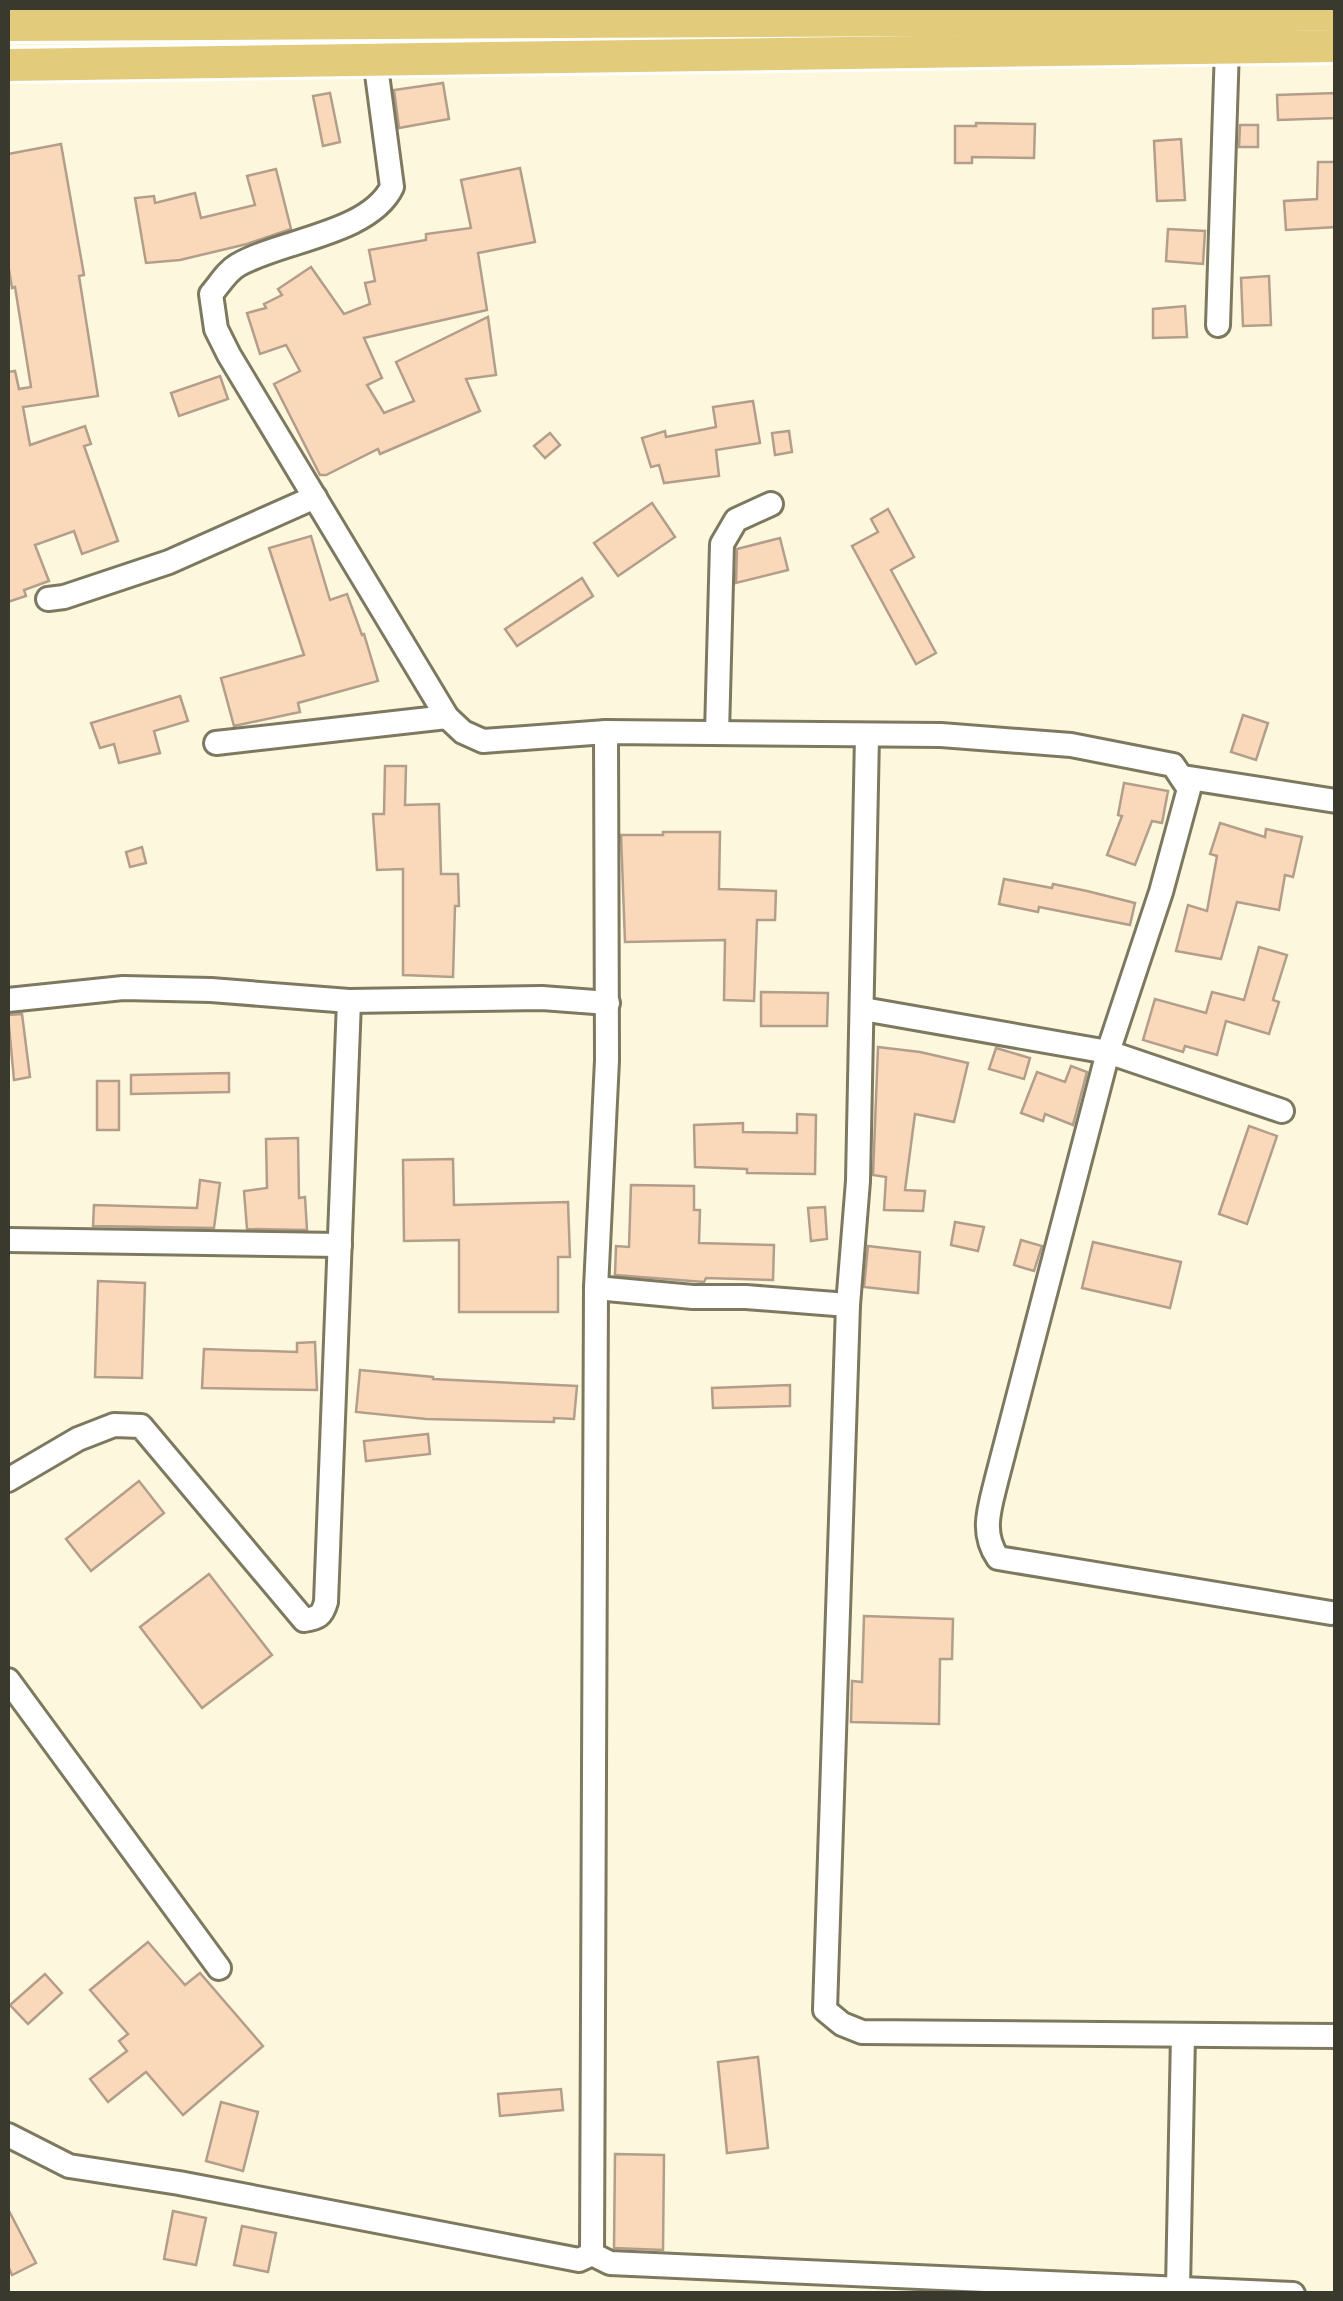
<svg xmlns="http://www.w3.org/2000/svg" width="1343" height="2301" viewBox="0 0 1343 2301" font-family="Figtree,sans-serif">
  <rect width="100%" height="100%" fill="#fdf8dd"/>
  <g fill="#fad8ba" stroke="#b39e8b" stroke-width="2.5">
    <path d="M443,83L449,119L399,128L394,90Z"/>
    <path d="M330,93L340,142L323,146L313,96Z"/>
    <path d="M1336,93V118L1278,120L1277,95Z"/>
    <path d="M976,123L1035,124L1034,158L972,157V163H955V126H976Z"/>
    <path d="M1240,125H1258V147H1239Z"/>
    <path d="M1181,139L1185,200L1157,201L1154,141Z"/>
    <path d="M61,144L84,275L79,276L98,396L23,407L30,445L85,426L91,444L84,446L118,541L82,554L74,531L35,545L49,581L24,590L26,596L8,602V372L15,371L19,389L31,387L15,287L12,288L8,264V154Z"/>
    <path d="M1318,162H1336V227L1286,230L1284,201L1317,199Z"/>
    <path d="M520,168L535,242L478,253L487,310L364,338L382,378L367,385L384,413L414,401L396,362L488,317L496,375L466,379L480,411L380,454L378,449L326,475H320L274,384L300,371L286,345L260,354L247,313L266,308L264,304L282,295L278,289L311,267L344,314L370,304L365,283L375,281L369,250L426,240V234L471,228L461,180Z"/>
    <path d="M276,169L291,229L247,244L180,260L146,263L135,198L154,196L155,203L195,193L201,218L255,205L247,176Z"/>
    <path d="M1168,229L1205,231L1203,264L1166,261Z"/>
    <path d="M1269,276L1271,325L1243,326L1241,278Z"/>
    <path d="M1185,306L1187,337L1153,338V309Z"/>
    <path d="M220,376L228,399L179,416L171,393Z"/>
    <path d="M753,401L760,443L716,450L719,476L664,483L659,465L651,467L642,438L665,431L666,437L716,427L713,407Z"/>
    <path d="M789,431L792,452L775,455L772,433Z"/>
    <path d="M550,433L560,445L545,458L534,446Z"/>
    <path d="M652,503L675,537L618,576L594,543Z"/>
    <path d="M888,509L914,557L891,570L936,653L916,664L852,546L878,532L871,519Z"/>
    <path d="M311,536L330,600L347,594L362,635L364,634L378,681L298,703L300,712L234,726L221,678L304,655L269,548Z"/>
    <path d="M780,538L788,570L736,583L737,549Z"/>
    <path d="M582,578L593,596L517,646L505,629Z"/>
    <path d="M180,696L188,721L154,731L160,753L119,763L114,744L100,748L91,723Z"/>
    <path d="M1243,715L1268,723L1256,760L1231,752Z"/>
    <path d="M385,766H406L405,805L439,804L441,874H458L459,906H455L453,977L403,975V869L377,870L373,814H384Z"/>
    <path d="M1124,783L1168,791L1162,823L1152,821L1135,865L1107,855L1122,816L1118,815Z"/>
    <path d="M1220,823L1265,837L1266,829L1302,837L1293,877L1285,875L1279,910L1237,902L1221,959L1176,951L1188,905L1207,911L1217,856L1210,854Z"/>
    <path d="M663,832H720L719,889L776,891L775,920H757L754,1001L724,1000L725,940L625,942L621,835H663Z"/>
    <path d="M142,847L146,863L130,867L126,852Z"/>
    <path d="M1004,879L1052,888L1053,884L1087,891L1135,903L1130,925L1039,907L1038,912L999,904Z"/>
    <path d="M1259,947L1287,955L1273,1000L1279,1002L1269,1034L1226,1021L1217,1055L1185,1046L1183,1052L1143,1040L1155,999L1206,1013L1212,992L1244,1000Z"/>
    <path d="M761,992L828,993L827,1026H761Z"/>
    <path d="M22,1014L30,1077L14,1080L8,1015Z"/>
    <path d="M878,1047L920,1052L968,1063L954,1122L915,1114L905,1190L925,1191L923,1211L884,1210L886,1177L873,1175Z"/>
    <path d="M996,1048L1030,1058L1024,1079L989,1069Z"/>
    <path d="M1071,1066L1087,1072L1073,1125L1045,1114L1043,1121L1021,1113L1037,1072L1065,1082Z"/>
    <path d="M229,1073V1092L131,1094V1075Z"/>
    <rect x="97" y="1081" width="22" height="49"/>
    <path d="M797,1114L816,1115L815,1174L747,1173V1169L695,1167L694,1125L743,1123V1132L797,1133Z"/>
    <path d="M1249,1126L1277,1136L1247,1224L1219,1214Z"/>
    <path d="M298,1138L299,1198L305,1197L307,1230L247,1229L244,1191L267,1188L266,1139Z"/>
    <path d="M453,1159L454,1205L568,1202L570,1257H558V1312H459V1240L404,1241L403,1160Z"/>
    <path d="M200,1180L220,1183L214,1228L93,1226L94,1205L197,1208Z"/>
    <path d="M631,1185L694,1186V1210H700L699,1243L774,1245L773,1280L706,1278L704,1282L615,1275L616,1246L629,1247Z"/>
    <path d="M825,1207L827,1239L811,1241L808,1208Z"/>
    <path d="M955,1222L984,1227L978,1251L951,1245Z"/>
    <path d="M1021,1240L1042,1246L1034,1271L1014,1265Z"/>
    <path d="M1093,1242L1181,1262L1170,1308L1082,1288Z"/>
    <path d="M868,1246L920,1252L918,1293L864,1287Z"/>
    <path d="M98,1281L145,1283L142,1378L95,1377Z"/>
    <path d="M315,1342L317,1390L202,1388L204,1349L297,1352V1343Z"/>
    <path d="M360,1370L433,1377V1379L577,1386L574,1419L554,1418V1422L426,1419L356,1412Z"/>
    <path d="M790,1385V1406L713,1408L712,1388Z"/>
    <path d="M428,1434L430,1454L366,1461L364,1441Z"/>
    <path d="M139,1481L164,1513L91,1571L66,1539Z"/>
    <path d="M209,1574L272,1655L202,1708L140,1627Z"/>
    <path d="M864,1616L953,1619L952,1659H940L939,1724L851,1722L852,1681L862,1682Z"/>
    <path d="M148,1942L185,1985L200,1973L263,2046L183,2115L146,2072L108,2102L90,2079L127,2051L119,2041L128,2034L90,1990Z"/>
    <path d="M45,1974L62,1993L28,2024L10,2005Z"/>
    <path d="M758,2057L768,2148L727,2153L718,2062Z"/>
    <path d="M561,2089L563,2110L500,2116L498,2094Z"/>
    <path d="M221,2102L258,2112L243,2171L206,2161Z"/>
    <path d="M615,2154L664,2155L663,2250L614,2248Z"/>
    <path d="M8,2209L36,2263L12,2275L8,2266Z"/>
    <path d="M173,2211L206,2218L196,2265L164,2259Z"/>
    <path d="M242,2226L276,2233L268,2272L234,2265Z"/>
  </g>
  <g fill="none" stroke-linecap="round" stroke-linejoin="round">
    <defs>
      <g id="minor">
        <path d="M375,59L392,187C369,234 281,240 238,265C227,271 219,285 211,294L216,329L229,355L447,717L463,732L483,741L606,732L941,735L1071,745L1173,765L1189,789L1161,892L1108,1052L997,1478C990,1507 980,1532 998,1558L1331,1613"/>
        <path d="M1218,325L1227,48"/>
        <path d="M48,599L64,597L169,562L315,497"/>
        <path d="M606,732L607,1060L596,1288L693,1297H746L848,1305"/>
        <path d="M717,733L722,544L736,520L771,504"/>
        <path d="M867,736L858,1181L848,1305L825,2010L842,2024L862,2032L1336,2036"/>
        <path d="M216,743L447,717"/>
        <path d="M1183,777L1336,801"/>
        <path d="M8,1000L123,988L211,990L349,1001L542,998L608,1003"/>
        <path d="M863,1009L1108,1052L1282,1111"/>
        <path d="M8,1240L340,1245"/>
        <path d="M8,1480L78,1439L114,1425L141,1426L304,1620C318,1618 322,1616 326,1602L349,1001"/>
        <path d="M8,1680L219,1968"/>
        <path d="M8,2135L69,2166L179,2183L579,2260L592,2254L596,1288"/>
        <path d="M592,2254L610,2263L1293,2294"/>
        <path d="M1178,2288L1183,2035"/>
      </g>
      <g id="highway">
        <path d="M8,25L1120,19L1336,14"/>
        <path d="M8,65L1336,46"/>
      </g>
    </defs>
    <use href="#minor" stroke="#7d7960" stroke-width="28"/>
    <use href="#highway" stroke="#fff" stroke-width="38"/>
    <use href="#minor" stroke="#fff" stroke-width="22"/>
    <use href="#highway" stroke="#e3cb7c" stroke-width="32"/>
  </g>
  <rect width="1343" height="2301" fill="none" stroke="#3a392e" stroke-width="20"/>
</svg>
